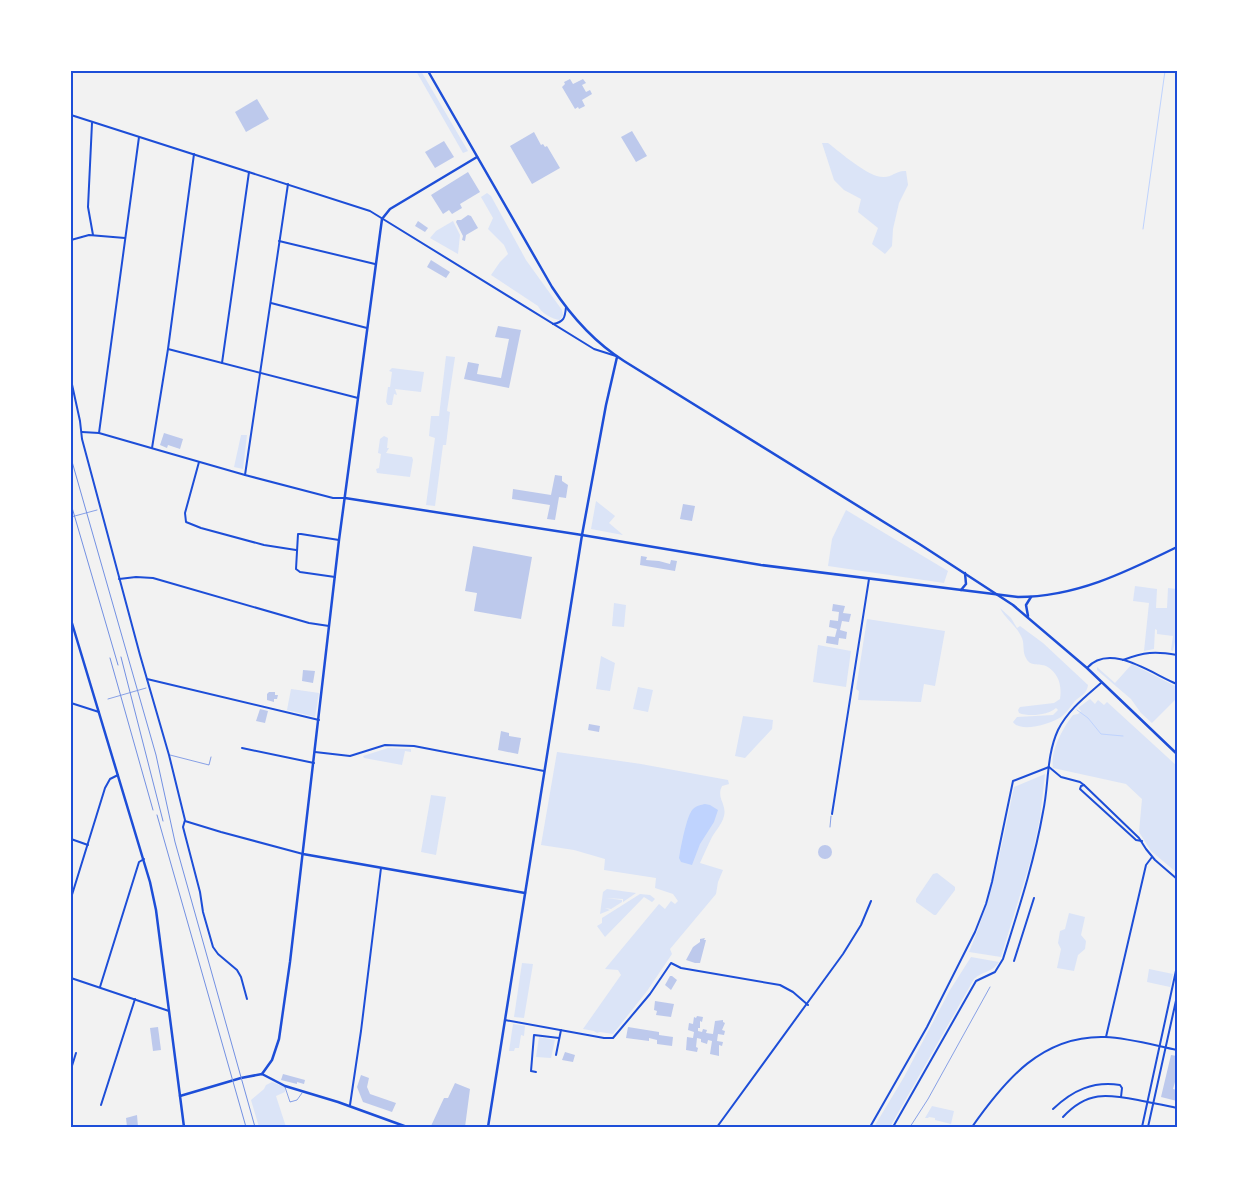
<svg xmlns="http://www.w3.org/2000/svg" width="1248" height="1198" viewBox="0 0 1248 1198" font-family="'Work Sans',sans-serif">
  <rect width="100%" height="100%" fill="#f2f2f2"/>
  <g fill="#dbe4f7">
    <path d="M416,71H421L468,151L463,153Z"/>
    <path d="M822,143H828C840,152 869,178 884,177C892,177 897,170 906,171L908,185L899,203L893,229L892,246L885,254L872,244L878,228L858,212L861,199L844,190L834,180Z"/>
    <path d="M487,193L491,196L526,260L562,310L563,315L560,320C552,319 541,313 538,306L491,275L500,262L508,254L504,245L488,229L493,218L481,197Z"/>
    <path d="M453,221L460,235L458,254L430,238L436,231Z"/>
    <path d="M446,356L455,357L447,411L450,412L446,445H443L435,506L426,505L435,438L429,436L431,416H439Z"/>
    <path d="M392,368L424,372L421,392L395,389L397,395L394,394L392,405H388L386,402L388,387H390L392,372L389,371Z"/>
    <path d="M241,435H247L243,469L234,467Z"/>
    <path d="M384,436L388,438L387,448H389L386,453L412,457L413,460L410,477L377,473L376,469L379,468L381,454L378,453L380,439Z"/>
    <path d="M596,501L615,516L609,523L623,535L591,529Z"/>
    <path d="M846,510L948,571L944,583L828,566L832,539Z"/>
    <path d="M1135,586L1157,589L1156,608H1167L1168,588L1177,589V639L1175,642L1173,651L1171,650L1173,636L1157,634V630L1155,629L1154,649L1144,651L1149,603L1133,601Z"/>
    <path d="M614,603L626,605L624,627L612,626Z"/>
    <path d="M1000,608L1011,618L1017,628L1020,626L1043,643L1088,685C1087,693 1082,695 1076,700C1071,705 1067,713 1061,717C1051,724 1020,733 1013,722L1017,717L1053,715L1058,710L1056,708C1049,715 1029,717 1019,713L1018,710L1020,707L1054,703L1060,699C1062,686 1059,673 1046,666C1039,663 1030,667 1026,658C1022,652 1025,642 1021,636C1016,625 1005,619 1000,608Z"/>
    <path d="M867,619L945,631L935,686L924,684L921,702L858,700L859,691L856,689Z"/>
    <path d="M818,645L851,651L846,687L813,682Z"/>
    <path d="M601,656L615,663L610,691L596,689Z"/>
    <path d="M1132,664L1177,687V698L1152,723L1141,713L1131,699L1097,670V667L1115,683Z"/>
    <path d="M638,687L653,690L648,712L633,709Z"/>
    <path d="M291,689L319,693L315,717L287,710Z"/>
    <path d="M1090,699L1095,704L1098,700L1104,705L1107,702L1177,766L1176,872L1151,851L1139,832L1142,799L1126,784L1053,768C1050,751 1063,728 1073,715L1078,714L1081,711L1078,708Z"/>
    <path d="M743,716L773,720L772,729L745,758L735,756Z"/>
    <path d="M388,748L411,749V752L405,751L402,765L364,758L363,756Z"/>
    <path d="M557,752L641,764L728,780L729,784L722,786C716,798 727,804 724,816C722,824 716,830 712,837C708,845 704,854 700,863L723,870L718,882L716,894L670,949L672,954L647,991L613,1034L600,1032L597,1033L594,1031L583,1029L621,975L618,970L605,969L659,904L665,909L671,901L675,904L678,901L673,894L655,888L656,878L604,870L605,859L574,850L541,845Z"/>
    <path d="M1045,774L1040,818L1032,856L1001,957L969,952C992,899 1002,844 1014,787Z"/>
    <path d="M431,795L446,797L436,855L421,852Z"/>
    <path d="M937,873L955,887V890L936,915H934L916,902V899L933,874Z"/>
    <path d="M607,889L636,893L623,902V899L606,898L622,900V902L611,909L605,908L610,910L600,914L603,892Z"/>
    <path d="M640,894L650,895L655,899L652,902L644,897L605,937L597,926L602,923V918Z"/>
    <path d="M1069,913L1085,917L1081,935L1086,941L1085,949L1078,955L1074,971L1057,968L1061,949L1058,943L1060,931L1065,929Z"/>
    <path d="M971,957L999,962C992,973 982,971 974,979L890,1127H874L904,1077L950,990Z"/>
    <path d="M522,963L533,964L524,1018L514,1017Z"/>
    <path d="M1149,969L1173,974L1170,987L1147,982Z"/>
    <path d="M513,1024L525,1026L524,1036L521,1035L519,1048H515L514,1051H509Z"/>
    <path d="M539,1037L555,1040L551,1058L536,1057Z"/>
    <path d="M272,1082L285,1087V1092L276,1096L286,1127H259L251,1100L264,1089L266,1085Z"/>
    <path d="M932,1106L954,1111L951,1124L935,1120V1118L929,1117L928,1118H925Z"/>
  </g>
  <path fill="#bfd3fe" d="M705,804L710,805L718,810L714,822L700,844L692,865L681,862L679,858L680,852C682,842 687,815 693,809C697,805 701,805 705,804Z"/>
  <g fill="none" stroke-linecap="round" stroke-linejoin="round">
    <g stroke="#bfd3fe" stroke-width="1">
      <path d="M1143,229L1165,71"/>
      <path d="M1077,710L1088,718L1101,734L1123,736"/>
    </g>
  </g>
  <g fill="#bdc9ec">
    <path d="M570,79L573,84L583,79L586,83L582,85L586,92L590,90L592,94L582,100L585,106L579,109L578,107L575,109L562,87L565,84L564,82Z"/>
    <path d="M257,99L269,119L246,132L235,112Z"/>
    <path d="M632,131L647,156L636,162L621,137Z"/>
    <path d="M534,132L541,145L543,144L545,147L547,146L560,168L532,184L510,146Z"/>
    <path d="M444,141L454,157L435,168L425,152Z"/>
    <path d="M468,172L480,192L460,204L462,208L452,214L449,210L443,214L431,195Z"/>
    <path d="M468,215L471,216L478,228L466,235L465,241L462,240L463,236L456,222L457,220H461Z"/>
    <path d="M418,221L428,228L425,232L415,226Z"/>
    <path d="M431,260L450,272L446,278L427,267Z"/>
    <path d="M498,326L521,330L509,388L464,379L468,362L479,364L477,374L501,378L509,339L495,337Z"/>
    <path d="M164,433L183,439L180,449L168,445L167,448L160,445Z"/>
    <path d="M555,475L562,476V481L568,485L566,498L559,497L555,520L547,519L550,505L512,499L513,489L551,495Z"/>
    <path d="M683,504L695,506L692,521L680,519Z"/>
    <path d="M473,546L532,557L521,619L474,611L477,593L465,591Z"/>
    <path d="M641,556L647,557L646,560L659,561L670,564L671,560L677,561L675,571L640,565Z"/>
    <path d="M833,604L845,606L843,613L851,614L849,622L842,621L840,630L847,632L846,639L839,638L838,645L826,643L827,636L835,637L837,629L829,627L830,620L838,621L839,612L832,611Z"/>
    <path d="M303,670L315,671L313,683L302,681Z"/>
    <path d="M269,692H275V695H278L277,699H274V702L267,700V694Z"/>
    <path d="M260,709L268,711L265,723L256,721Z"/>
    <path d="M589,724L600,726L599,732L588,730Z"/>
    <path d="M501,731L509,733V736L521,738L518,754L498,750Z"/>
    <circle cx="825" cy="852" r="7"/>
    <path d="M705,938L704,940H706L700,963H695L686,960L693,947L700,942V939Z"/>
    <path d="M670,976H672L677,980L671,990L665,985Z"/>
    <path d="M655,1001L674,1004L671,1017L656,1015L657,1011L654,1010Z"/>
    <path d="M697,1016L703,1017L702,1022L700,1021V1028H698V1031L702,1032L703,1029L707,1030L706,1033L713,1034L715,1021L723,1020V1022L725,1023L722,1030L725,1031L724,1035L718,1034L717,1041L723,1042L722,1046L719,1045V1056L710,1054L712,1041L708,1040L707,1044L701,1042V1039L697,1038L696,1047L698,1048L697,1052L686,1050L687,1037L693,1038L694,1032L688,1030L689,1023L693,1024L694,1017L696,1018Z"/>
    <path d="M158,1027L161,1050L153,1051L150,1028Z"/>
    <path d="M628,1027L659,1032V1035L673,1037L672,1046L657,1044V1040L649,1038V1041L626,1038Z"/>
    <path d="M565,1052L575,1055L573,1062L562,1060Z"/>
    <path d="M1171,1055L1177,1056V1075L1173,1089L1177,1090V1101L1161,1097Z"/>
    <path d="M283,1074L305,1080L304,1084L297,1082V1084L281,1080Z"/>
    <path d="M361,1075L369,1078L367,1087L370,1094L396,1103L392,1112L363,1102L357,1087Z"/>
    <path d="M455,1083L470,1089L465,1127L431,1126L444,1098H448Z"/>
    <path d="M137,1115L138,1127H127L126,1118Z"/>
  </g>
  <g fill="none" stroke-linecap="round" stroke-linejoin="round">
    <g stroke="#1d4ed8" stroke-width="0.5">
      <path d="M71,517L97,510"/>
      <path d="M108,699L146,688"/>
    </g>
    <g stroke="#1d4ed8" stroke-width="0.5">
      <path d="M170,755L209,765L211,757"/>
      <path d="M830,827L831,816"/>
      <path d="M285,1087L290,1102L297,1100L302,1093"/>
      <path d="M910,1127L928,1099L990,987"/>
    </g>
    <g stroke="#1d4ed8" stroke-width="2">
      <path d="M71,115L370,211L594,349L616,356"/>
      <path d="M92,123L88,207L93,235"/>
      <path d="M71,240L89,235L125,238"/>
      <path d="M279,241L375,264"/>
      <path d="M271,303L367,328"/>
      <path d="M553,324C564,322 565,318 566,307"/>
      <path d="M168,349L358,398"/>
      <path d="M222,363L249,172"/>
      <path d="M71,380L80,421L82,439L140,655L169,755L185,820L183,827L200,892L203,912L213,947L218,954L237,970L241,977L247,999"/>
      <path d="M82,432L99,433L245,475L333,498H345"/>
      <path d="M99,433L139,137"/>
      <path d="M152,448L168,349L194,154"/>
      <path d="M199,462L185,513L186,522L201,528L264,545L296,550"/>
      <path d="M245,475L288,184"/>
      <path d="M335,577L300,572L296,569L298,534H301L339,540"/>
      <path d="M119,579L136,577L153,578L309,623L329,626"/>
      <path d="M1123,660C1144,652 1155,651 1177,655"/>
      <path d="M1087,668C1110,642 1152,674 1177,684"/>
      <path d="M147,679L319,720"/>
      <path d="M71,703L99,712"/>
      <path d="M242,748L314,763"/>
      <path d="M315,752L350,756L385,745L414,746L544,771"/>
      <path d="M1049,767L1061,777L1080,782L1084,785L1139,838L1146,849L1155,860L1177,879"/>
      <path d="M1084,785L1081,786L1080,789L1136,840L1142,841"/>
      <path d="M832,814L869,579"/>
      <path d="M185,821L221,832L303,854"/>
      <path d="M71,839L88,845"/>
      <path d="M71,898L105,788L110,779L118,775"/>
      <path d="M1014,961L1034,898"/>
      <path d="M71,978L169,1011"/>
      <path d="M100,987L139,862L144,859"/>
      <path d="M505,1020L604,1038H613L650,994L671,963L681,968L780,985L793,992L808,1005"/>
      <path d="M1106,1037L1146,865L1152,857"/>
      <path d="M556,1055L561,1030"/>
      <path d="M71,1069L76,1053"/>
      <path d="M536,1072L531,1071L534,1035L559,1038"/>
      <path d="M101,1105L135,999"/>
      <path d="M350,1105L361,1031L381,868"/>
      <path d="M1053,1109C1073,1090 1093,1081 1120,1085L1122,1088L1121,1097"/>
      <path d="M1063,1117C1087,1091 1107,1094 1138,1100C1152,1103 1164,1105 1177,1108"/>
      <path d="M717,1127L843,954L861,925L871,901"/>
      <path d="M870,1127L927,1027L975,932L986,904L992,882L1013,781L1049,767"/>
      <path d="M893,1127L976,981L995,972L1003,959C1018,911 1034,863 1043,812C1049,785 1046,756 1058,730C1068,710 1085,697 1101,683"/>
      <path d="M972,1127C1005,1080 1042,1035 1105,1037C1129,1038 1153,1045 1177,1050"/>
      <path d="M1039,1127L1040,1126"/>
      <path d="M1142,1127L1177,966"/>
      <path d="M1148,1127L1177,996"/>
    </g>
    <g stroke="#1d4ed8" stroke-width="2.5">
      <path d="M345,498L582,535L761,565L1018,597C1076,597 1126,572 1177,547"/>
      <path d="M71,620L150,882L156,910L184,1127"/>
      <path d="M303,854L525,893"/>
      <path d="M262,1074L272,1060L279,1039L290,962L339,540L382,219L390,209L477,157"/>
      <path d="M180,1096L241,1078L262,1074L285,1086L338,1102L407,1127"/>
      <path d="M488,1127L582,535L606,405L617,357"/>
    </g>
    <g stroke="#1d4ed8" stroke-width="2.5">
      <path d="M428,71L552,287C571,316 594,342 624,361L921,545L1013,605L1087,668L1177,754"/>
      <path d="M961,590L966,584L965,573"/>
      <path d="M1028,616L1026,605L1031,597"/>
    </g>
    <g stroke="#7290e2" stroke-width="1">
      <path d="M71,458L156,755L175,842L255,1127"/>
      <path d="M71,504L118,665"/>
      <path d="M121,657L163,821"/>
      <path d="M110,658L153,810"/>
      <path d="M157,815L246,1127"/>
    </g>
  </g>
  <rect width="1248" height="1198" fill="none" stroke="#ffffff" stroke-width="145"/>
  <rect x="72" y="72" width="1104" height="1054" fill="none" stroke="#1d4ed8" stroke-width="2"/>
</svg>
